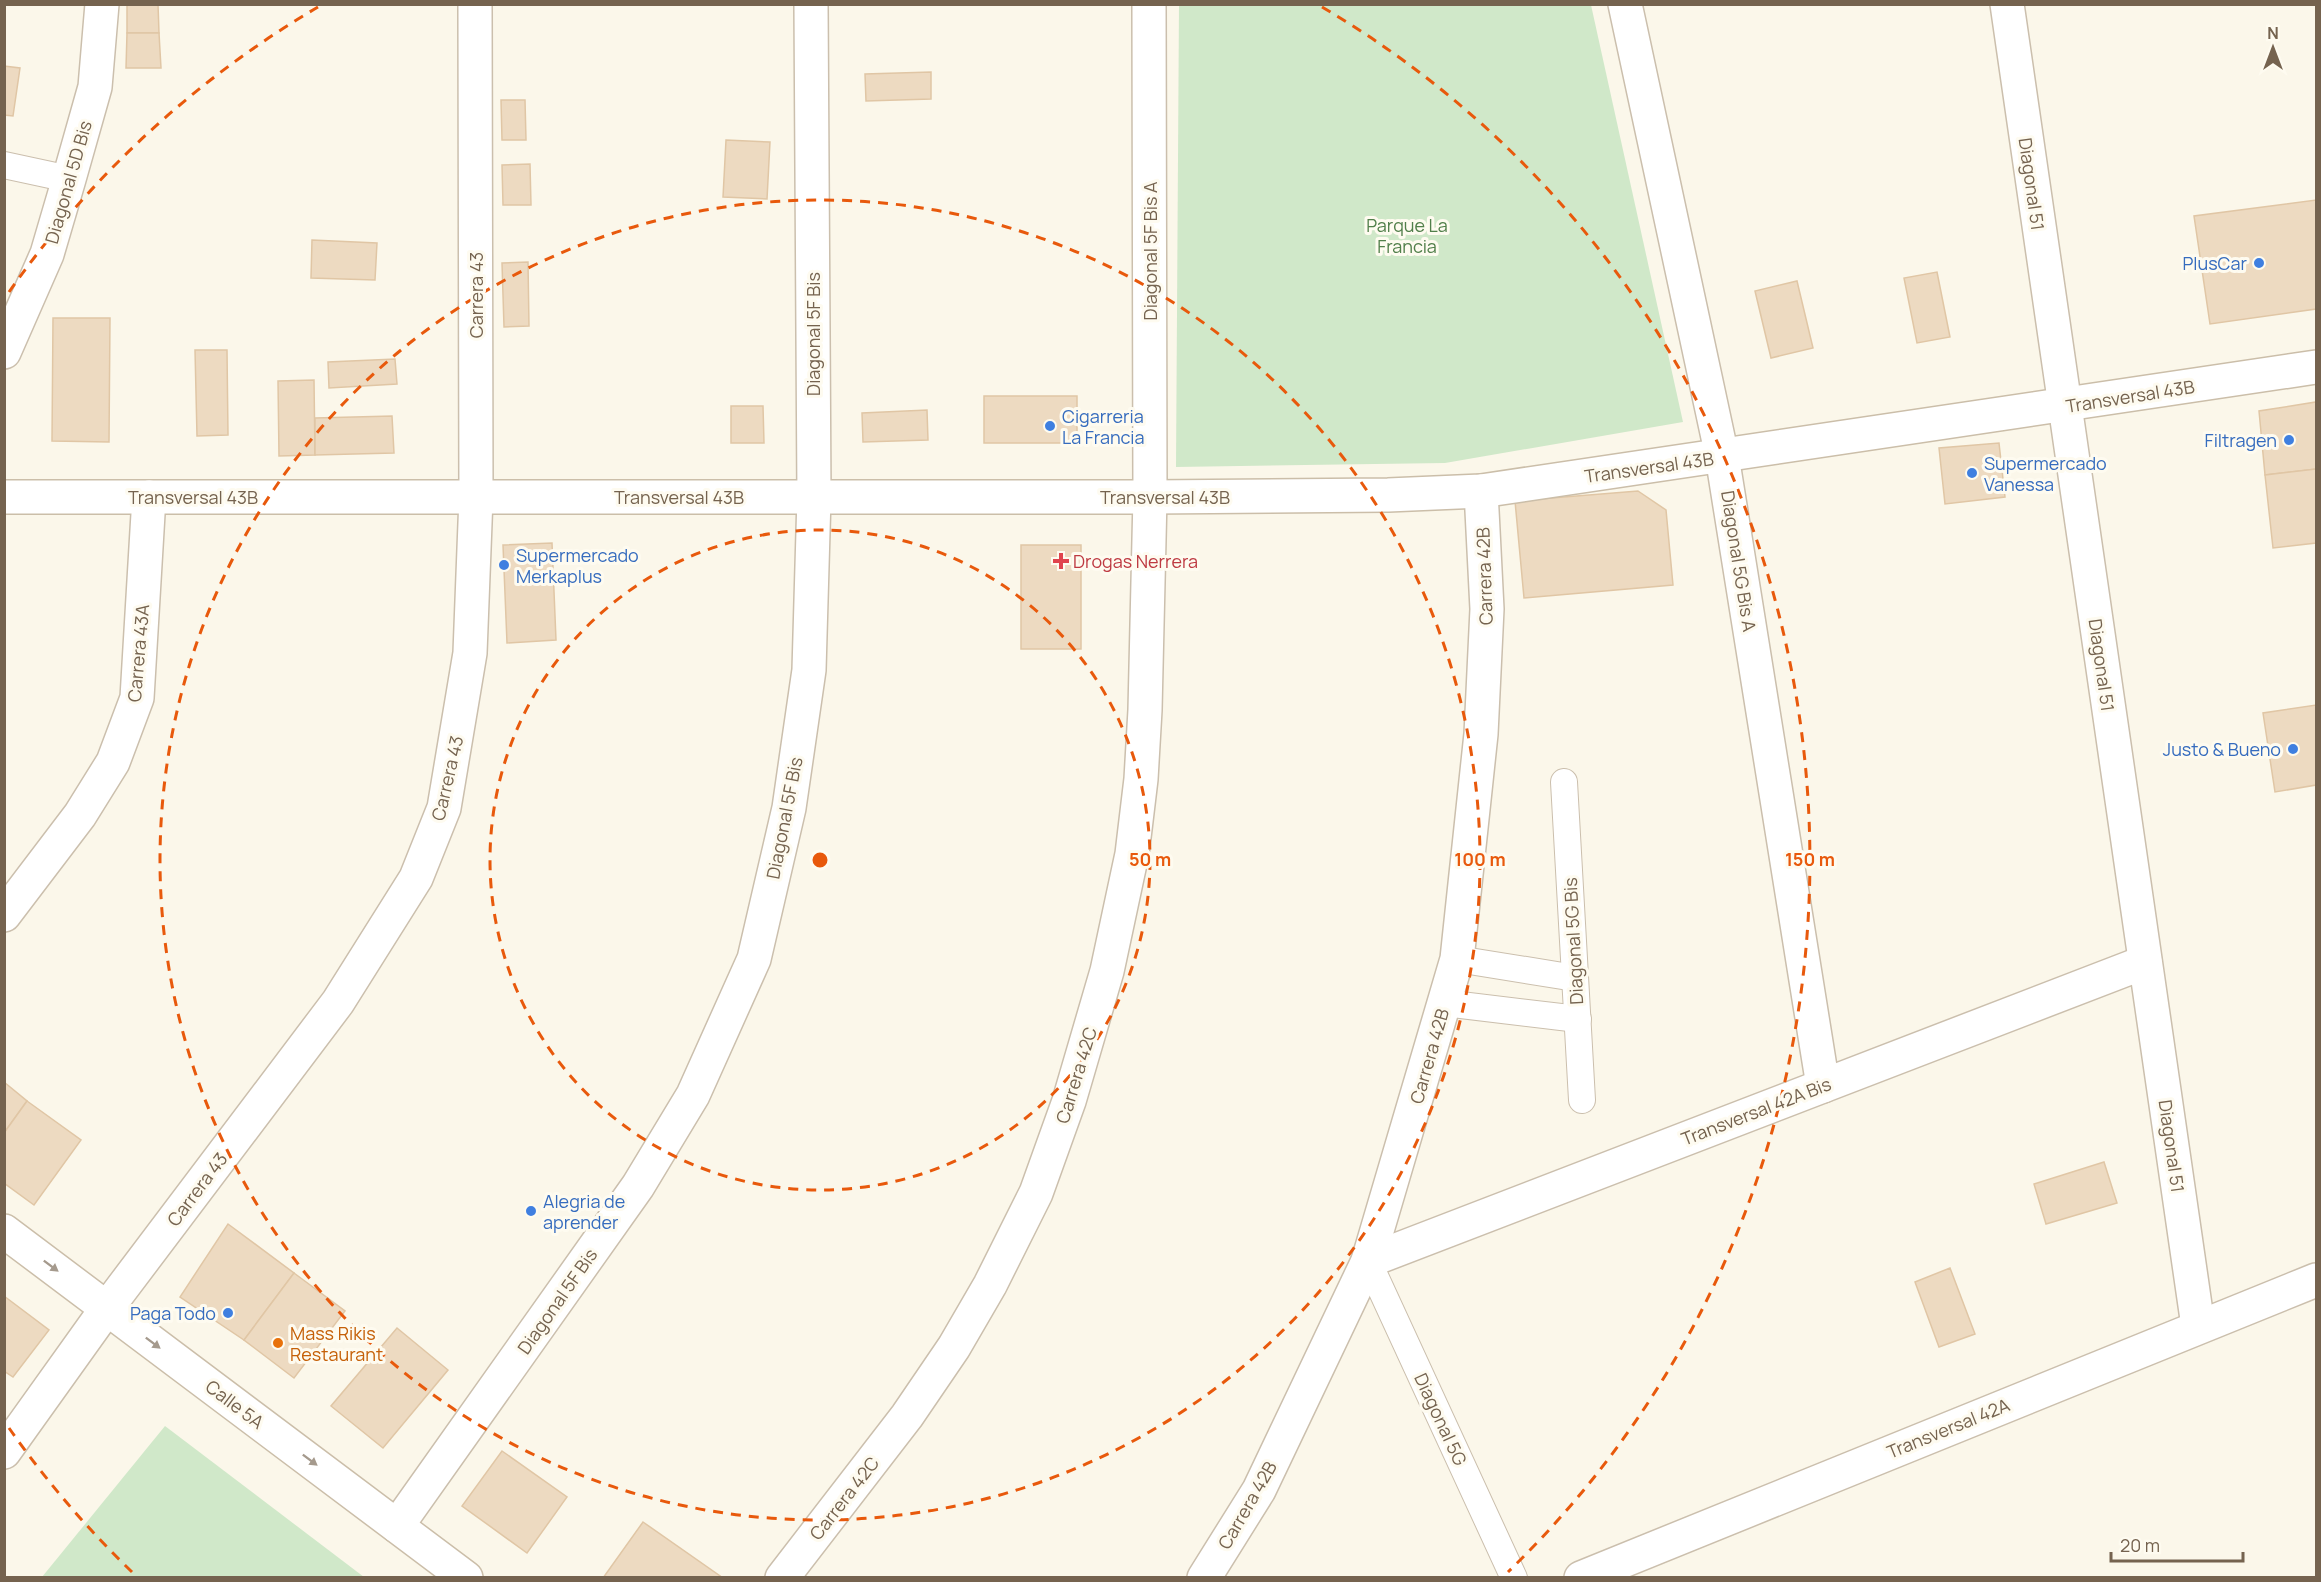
<svg xmlns="http://www.w3.org/2000/svg" width="2321" height="1582" viewBox="0 0 2321 1582" font-family="Manrope,sans-serif">
  <rect width="100%" height="100%" fill="#fbf7ea"/>
  <g fill="#d0e8c9">
    <path d="M1179,5H1591L1683,422L1445,463L1176,467Z"/>
    <path d="M165,1426L364,1577H42Z"/>
  </g>
  <g fill="#eddac1" stroke="#e0c6a5" stroke-width="1.5">
    <path d="M127,4H158L159,33H127Z"/>
    <path d="M127,33H159L161,68H126Z"/>
    <path d="M4,66L20,68L13,116L4,115Z"/>
    <path d="M931,72V99L866,101L865,74Z"/>
    <path d="M501,100H525L526,140H502Z"/>
    <path d="M726,140L770,142L767,199L723,197Z"/>
    <path d="M530,164L531,205H503L502,165Z"/>
    <path d="M2316,200V309L2210,324L2194,216Z"/>
    <path d="M312,240L377,243L375,280L311,278Z"/>
    <path d="M528,262L529,326L504,327L502,263Z"/>
    <path d="M1937,272L1950,337L1917,343L1904,278Z"/>
    <path d="M1797,281L1813,348L1771,358L1755,291Z"/>
    <path d="M53,318H110L109,442L52,441Z"/>
    <path d="M195,350H227L228,435L197,436Z"/>
    <path d="M395,359L397,384L329,388L328,362Z"/>
    <path d="M314,380L315,455L279,456L278,381Z"/>
    <rect x="984" y="396" width="93" height="47"/>
    <path d="M2316,402V469L2265,475L2259,411Z"/>
    <path d="M731,406H763L764,443H731Z"/>
    <path d="M927,410L928,440L863,442L862,413Z"/>
    <path d="M392,416L394,453L315,455V418Z"/>
    <path d="M1999,443L2005,497L1945,504L1939,448Z"/>
    <path d="M2316,469V543L2273,548L2265,475Z"/>
    <path d="M1638,491L1666,510L1673,585L1524,598L1515,501Z"/>
    <path d="M552,543L556,640L507,643L503,545Z"/>
    <rect x="1021" y="545" width="60" height="104"/>
    <path d="M2316,705V785L2275,792L2263,713Z"/>
    <path d="M4,1082L27,1101L4,1133Z"/>
    <path d="M27,1101L81,1140L34,1205L4,1183V1133Z"/>
    <path d="M2104,1162L2117,1203L2046,1224L2034,1184Z"/>
    <path d="M228,1224L294,1273L244,1340L180,1297Z"/>
    <path d="M1950,1268L1975,1334L1939,1347L1915,1282Z"/>
    <path d="M294,1273L345,1311L294,1378L244,1340Z"/>
    <path d="M4,1296L49,1330L13,1377L4,1371Z"/>
    <path d="M397,1328L448,1370L383,1448L331,1406Z"/>
    <path d="M502,1451L567,1497L527,1553L462,1506Z"/>
    <path d="M643,1522L723,1578H603Z"/>
  </g>
  <g fill="none" stroke-linecap="round" stroke-linejoin="round">
    <defs>
      <g id="lane">
        <path d="M4,165L69,179"/>
        <path d="M1564,782L1582,1100"/>
        <path d="M1457,959L1575,978"/>
        <path d="M1444,1003L1578,1019"/>
        <path d="M1368,1261L1514,1578"/>
      </g>
      <g id="street">
        <path d="M1625,4L1722,456L1823,1086"/>
        <path d="M2007,4L2198,1326"/>
        <path d="M4,352L47,254L69,179L95,87L102,4"/>
        <path d="M4,915L80,815L113,762L137,698L149,497"/>
        <path d="M1368,1261L2145,962"/>
        <path d="M4,1452L107,1308L338,1002L416,878L444,808L470,653L476,497L475,4"/>
        <path d="M397,1526L638,1186L693,1095L754,959L789,808L809,670L814,497L811,4"/>
        <path d="M782,1578L907,1416L954,1347L990,1285L1036,1193L1069,1101L1107,971L1132,854L1141,779L1145,710L1150,497L1149,4"/>
        <path d="M1204,1578L1259,1490L1368,1261L1457,959L1481,734L1487,609L1481,491"/>
        <path d="M1581,1578L2316,1280"/>
      </g>
      <g id="secondary">
        <path d="M4,497H1150L1388,495L1481,491L2316,367"/>
        <path d="M4,1231L466,1578"/>
      </g>
    </defs>
    <use href="#lane" stroke="#cbbfad" stroke-width="28"/>
    <use href="#street" stroke="#cbbfad" stroke-width="36"/>
    <use href="#secondary" stroke="#cbbea9" stroke-width="36"/>
    <use href="#lane" stroke="#fff" stroke-width="26"/>
    <use href="#street" stroke="#fff" stroke-width="33"/>
    <use href="#secondary" stroke="#fff" stroke-width="33"/>
  </g>
  <defs><path id="oneway-solid" d="M-6-.8H1V-3.2L6.5 0L1 3.2V.8H-6Z" transform="scale(1.5)"/></defs>
  <g fill="#a59a8d">
    <use href="#oneway-solid" transform="translate(51 1266) rotate(37)"/>
    <use href="#oneway-solid" transform="translate(153 1343) rotate(37)"/>
    <use href="#oneway-solid" transform="translate(310 1460) rotate(37)"/>
  </g>
  <g fill="none" stroke="#e8590c" stroke-width="3" stroke-dasharray="10 8">
    <circle cx="820" cy="860" r="330"/>
    <circle cx="820" cy="860" r="660"/>
    <path d="M132 1572A990 990 0 0 1 9 1428M9 292A990 990 0 0 1 318 7M1322 7A990 990 0 0 1 1508 1572"/>
  </g>
  <g fill="#3f7fe0" stroke="#fefbf0" stroke-width="2">
    <circle cx="2259" cy="263" r="6"/>
    <circle cx="1050" cy="426" r="6"/>
    <circle cx="2289" cy="440" r="6"/>
    <circle cx="1972" cy="473" r="6"/>
    <circle cx="504" cy="565" r="6"/>
    <circle cx="2293" cy="749" r="6"/>
    <circle cx="531" cy="1211" r="6"/>
    <circle cx="228" cy="1313" r="6"/>
  </g>
  <path fill="#e0444e" stroke="#fefbf0" stroke-width="2" d="M1058 552h6v6h6v6h-6v6h-6v-6h-6v-6h6z"/>
  <circle fill="#e8710a" stroke="#fefbf0" stroke-width="2" cx="278" cy="1343" r="6"/>
  <g text-anchor="middle" dominant-baseline="central" stroke-width="6" stroke-linejoin="round" paint-order="stroke">
    <g font-size="18" fill="#75634f" stroke="#fefbf0">
      <text transform="translate(68 182) rotate(-74)">Diagonal 5D Bis</text>
      <text transform="translate(2032 184) rotate(82)">Diagonal 51</text>
      <text transform="translate(1150 251) rotate(-90)">Diagonal 5F Bis A</text>
      <text transform="translate(476 295) rotate(-90)">Carrera 43</text>
      <text transform="translate(813 334) rotate(-90)">Diagonal 5F Bis</text>
      <text transform="translate(2130 396) rotate(-9)">Transversal 43B</text>
      <text transform="translate(1649 467) rotate(-8)">Transversal 43B</text>
      <text x="193" y="497">Transversal 43B</text>
      <text x="679" y="497">Transversal 43B</text>
      <text x="1165" y="497">Transversal 43B</text>
      <text transform="translate(1739 561) rotate(81)">Diagonal 5G Bis A</text>
      <text transform="translate(1484 576) rotate(-92)">Carrera 42B</text>
      <text transform="translate(138 653) rotate(-85)">Carrera 43A</text>
      <text transform="translate(2102 665) rotate(82)">Diagonal 51</text>
      <text transform="translate(447 778) rotate(-77)">Carrera 43</text>
      <text transform="translate(784 818) rotate(-79)">Diagonal 5F Bis</text>
      <text transform="translate(1573 941) rotate(-93)">Diagonal 5G Bis</text>
      <text transform="translate(1429 1056) rotate(-74)">Carrera 42B</text>
      <text transform="translate(1076 1075) rotate(-73)">Carrera 42C</text>
      <text transform="translate(1756 1111) rotate(-21)">Transversal 42A Bis</text>
      <text transform="translate(2172 1146) rotate(82)">Diagonal 51</text>
      <text transform="translate(197 1189) rotate(-53)">Carrera 43</text>
      <text transform="translate(557 1301) rotate(-55)">Diagonal 5F Bis</text>
      <text transform="translate(235 1404) rotate(37)">Calle 5A</text>
      <text transform="translate(1441 1419) rotate(65)">Diagonal 5G</text>
      <text transform="translate(1948 1428) rotate(-22)">Transversal 42A</text>
      <text transform="translate(844 1498) rotate(-52)">Carrera 42C</text>
      <text transform="translate(1247 1505) rotate(-60)">Carrera 42B</text>
    </g>
    <g font-size="18" fill="#517f4a" stroke="#fefbf0">
      <text x="1407" y="225">Parque La<tspan x="1407" dy="21">Francia</tspan></text>
    </g>
    <g font-size="18" fill="#366cbe" stroke="#fefbf0" text-anchor="end">
      <text x="2247" y="263">PlusCar</text>
      <text x="1062" y="416" text-anchor="start">Cigarreria<tspan x="1062" dy="21">La Francia</tspan></text>
      <text x="2277" y="440">Filtragen</text>
      <text x="1984" y="463" text-anchor="start">Supermercado<tspan x="1984" dy="21">Vanessa</tspan></text>
      <text x="516" y="555" text-anchor="start">Supermercado<tspan x="516" dy="21">Merkaplus</tspan></text>
      <text x="2281" y="749">Justo &amp; Bueno</text>
      <text x="543" y="1201" text-anchor="start">Alegria de<tspan x="543" dy="21">aprender</tspan></text>
      <text x="216" y="1313">Paga Todo</text>
    </g>
    <g font-size="18" fill="#be3a42" stroke="#fefbf0" text-anchor="start">
      <text x="1073" y="561">Drogas Nerrera</text>
    </g>
    <g font-size="18" fill="#c56008" stroke="#fefbf0" text-anchor="start">
      <text x="290" y="1333">Mass Rikis<tspan x="290" dy="21">Restaurant</tspan></text>
    </g>
  </g>
  <circle cx="820" cy="860" r="9" fill="#e8590c" stroke="#fefbf0" stroke-width="3"/>
  <g font-size="18" text-anchor="middle" font-weight="bold" fill="#e8590c" stroke="#fefbf0" stroke-width="6" stroke-linejoin="round" paint-order="stroke">
    <text x="1150" y="866">50 m</text>
    <text x="1480" y="866">100 m</text>
    <text x="1810" y="866">150 m</text>
  </g>
  <rect width="2321" height="1582" fill="none" stroke="#75634f" stroke-width="12"/>
  <g transform="translate(2273 48)" stroke="#fefbf0" stroke-width="4.5" paint-order="stroke">
  <path d="M0-4.5L10 22L0 15L-10 22Z" fill="#75634f"/>
  <text y="-9" font-size="16" font-weight="bold" text-anchor="middle" fill="#75634f">N</text>
  </g>
  <path d="M2111 1552v9h132v-9" fill="none" stroke="#75634f" stroke-width="3"/>
  <text x="2120" y="1552" font-size="18" fill="#75634f" stroke="#fefbf0" stroke-width="4.5" paint-order="stroke">20 m</text>
</svg>
